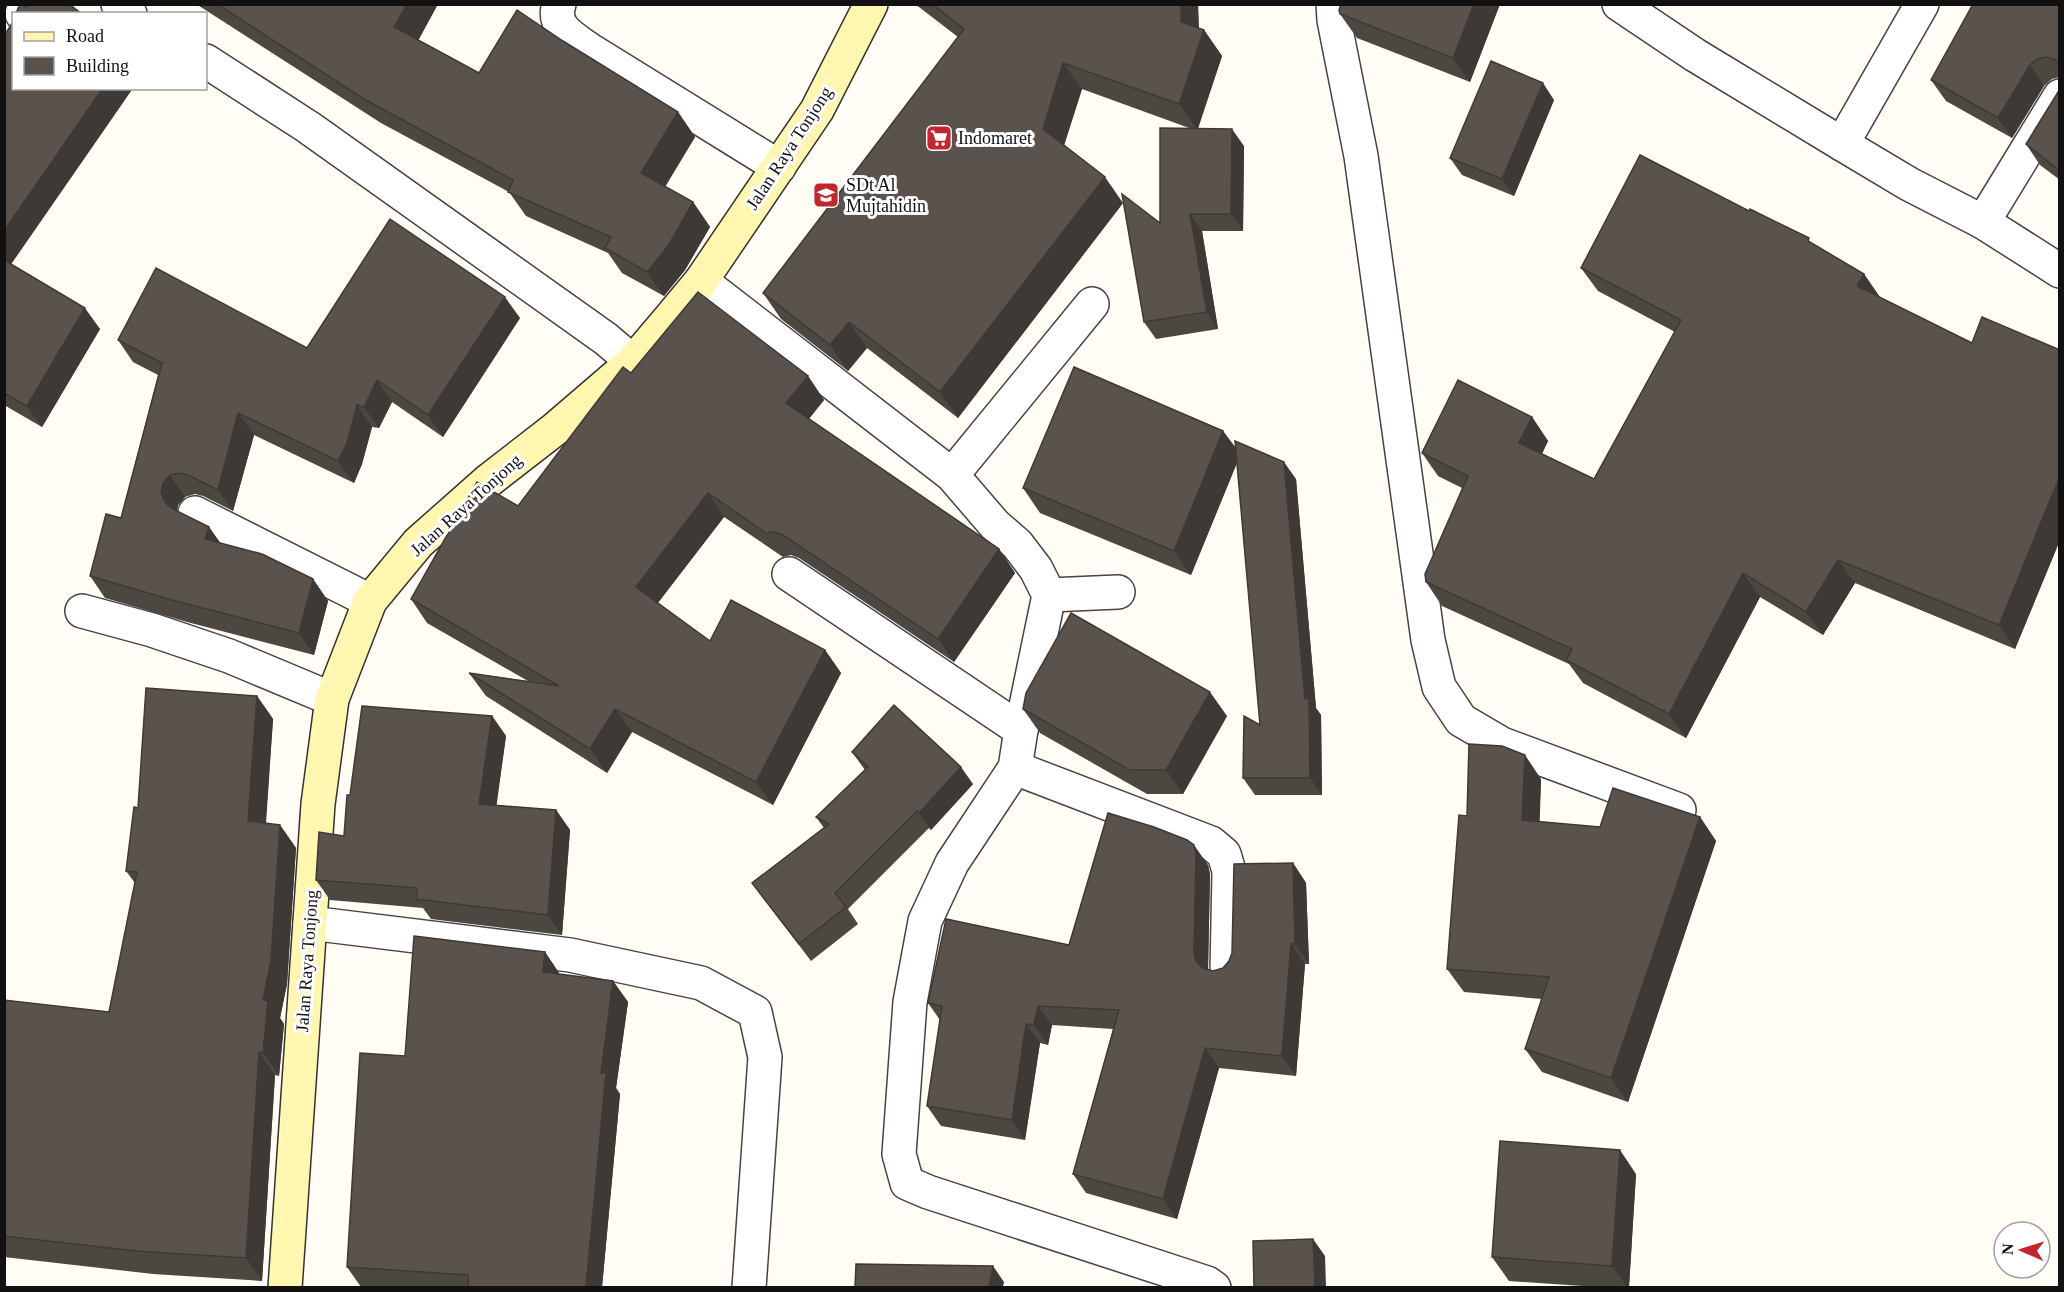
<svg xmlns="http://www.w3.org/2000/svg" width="2064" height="1292" viewBox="0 0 2064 1292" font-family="Georgia,serif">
  <rect width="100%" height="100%" fill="#fffdf5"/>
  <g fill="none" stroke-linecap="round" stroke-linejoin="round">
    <defs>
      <g id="minor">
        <path d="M118,4L130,14"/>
        <path d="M559,4C551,28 574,38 590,50L779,167"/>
        <path d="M1333,4L1334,20L1361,156L1428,640L1439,687L1461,720L1502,744L1679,810"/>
        <path d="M1619,4L1695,55L1842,144L1909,184L1983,222L2060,271"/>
        <path d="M22,14L26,4"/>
        <path d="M206,61L308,127L606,339L633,362"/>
        <path d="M1842,144L1922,4"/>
        <path d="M1983,222L2060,96"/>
        <path d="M701,281L952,475L995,525L1017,544L1036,569L1049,595L1021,730L1015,768L952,863L925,921L910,1002L899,1154L907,1183L928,1192L1207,1283L1214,1288"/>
        <path d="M952,475L1092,304"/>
        <path d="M195,513L370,601"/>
        <path d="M789,574L1021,730"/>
        <path d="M1049,595L1118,592"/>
        <path d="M82,611L152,630L229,656L332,699"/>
        <path d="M1015,768L1211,843L1224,854L1229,871L1227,972"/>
        <path d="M310,923L570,955L701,983L755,1012L765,1057L749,1288"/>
      </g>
      <path id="secondary" d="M285,1288L318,804L332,699L370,601L418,543L488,481L555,429L633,362L672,316L701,281L817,110L871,4"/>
    </defs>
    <use href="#minor" stroke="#444" stroke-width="36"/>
    <use href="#secondary" stroke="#333" stroke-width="36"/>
    <use href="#minor" stroke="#fff" stroke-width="33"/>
    <use href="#secondary" stroke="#fff6b0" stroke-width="33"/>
  </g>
  <g fill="#4d4742">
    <path d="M196,4H438L418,40L479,73L563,41L678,112L695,137L665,187L693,202L710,227L685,270L664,296L622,273L608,253L526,216L509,192L381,123Z"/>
    <path d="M915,4H1198L1199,29L1204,30L1222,56L1198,129L1244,146L1243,231H1202L1218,329L1156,339L1144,322L1160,223L1192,129L1082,89L1064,145L1123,203L958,418L867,348L848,371L781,319L763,293L958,37Z"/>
    <path d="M1500,4L1470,82L1357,38L1340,14Z"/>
    <path d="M2060,4V77L2052,79L2044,86L2012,138L1946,101L1931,80Z"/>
    <path d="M4,36L133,88L11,264L100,329L42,427L4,405Z"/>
    <path d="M2060,89V180L2040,165L2026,144Z"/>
    <path d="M1554,100L1514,196L1462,175L1450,158Z"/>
    <path d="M1814,244L1864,274L1880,298L1972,343L2060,350V540L2015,649L1855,583L1823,635L1760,597L1686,738L1583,683L1569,664L1442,606L1426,582L1462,488L1438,476L1422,453L1532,417L1548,441L1542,454L1594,479L1675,332L1598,291L1581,268Z"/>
    <path d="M520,318L443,437L392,402L379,428L372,427L362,464L354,483L254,435L233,511L203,496L195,494L185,497L178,505L177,511L209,527L220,543L313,579L328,601L314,655L187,622L105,598L90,576L121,518L158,375L133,362L118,340L307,348Z"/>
    <path d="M631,373L808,376L824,400L809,419L999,549L1015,573L954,662L799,558L791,555L783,557L724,517L658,603L710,641L825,650L841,673L773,805L632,732L607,773L486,696L469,673L528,681L427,623L411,599L518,506Z"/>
    <path d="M1223,431L1236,448L1296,479L1316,708L1321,715L1322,795H1255L1243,778L1260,725L1237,463L1191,575L1040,513L1023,488Z"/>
    <path d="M257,696L273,719L266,824L280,825L296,848L287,984L280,1018L284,1024L279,1076L275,1075L262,1281L153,1274L4,1257V1000L109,1012L135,883L126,871L138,808Z"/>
    <path d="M1023,709L1227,716L1183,794H1147L1040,733Z"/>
    <path d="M492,716L506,736L496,805L556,810L570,830L562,935L431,919L423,908L330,900L316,880L344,836L350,795Z"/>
    <path d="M852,752L973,784L931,830L929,828L848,909L858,924L811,961L752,883L824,828L816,817L865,770Z"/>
    <path d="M1541,779L1539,822L1600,827L1700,817L1716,841L1628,1102L1542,1072L1525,1049L1542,999L1464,992L1447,969L1467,816Z"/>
    <path d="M1293,863L1306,883L1309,964H1305L1296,1076L1219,1068L1177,1219L1086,1193L1073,1174L1113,1029L1052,1025L1048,1045L1040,1043L1025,1140L941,1126L927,1106L940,1020L928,1003L1069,945L1208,865L1210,874L1208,969L1213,971L1223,968L1229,961Z"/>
    <path d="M545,952L559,973V974L613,981L628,1002L616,1088L620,1094L602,1287H361L347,1267L405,1056Z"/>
    <path d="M1636,1174L1629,1287H1597L1509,1281L1492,1257Z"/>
  </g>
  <g fill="#3f3936">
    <path d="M407,4H438L412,52L394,27Z"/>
    <path d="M1181,4H1198L1199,44L1204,30L1222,56L1197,130L1179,104L1181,22Z"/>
    <path d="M1474,4H1500L1470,82L1453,58Z"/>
    <path d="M1063,63L1082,89L1061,155L1043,129Z"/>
    <path d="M2030,65L2044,86L2012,138L1998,118Z"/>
    <path d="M1543,83L1554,100L1514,196L1502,179Z"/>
    <path d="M103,88H133L5,273L4,272V231Z"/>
    <path d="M678,112L695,137L658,198L641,173Z"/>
    <path d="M1232,129L1244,146L1243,231L1231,214Z"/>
    <path d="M1105,177L1123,203L958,418L940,392Z"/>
    <path d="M693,202L710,227L685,270L664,296L647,272Z"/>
    <path d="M1190,214L1202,231L1218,329L1207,312Z"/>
    <path d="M1864,274L1880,297L1874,310L1857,286Z"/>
    <path d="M505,297L520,318L443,437L428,415Z"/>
    <path d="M85,308L100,329L42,427L27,406Z"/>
    <path d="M849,322L867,348L848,371L830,345Z"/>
    <path d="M808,376L824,400L802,427L786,403Z"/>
    <path d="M377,380L392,402L379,428L364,407Z"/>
    <path d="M357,405L372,427L362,464L354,483L338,461Z"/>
    <path d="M238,413L254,435L233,511L218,490Z"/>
    <path d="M1532,417L1548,441L1535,467L1519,443Z"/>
    <path d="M1223,431L1240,455L1191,575L1174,551Z"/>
    <path d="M1284,462L1296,479L1316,708L1321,715L1322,795L1310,778L1305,699Z"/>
    <path d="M170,475L185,497L178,505L176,515L165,502L161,493L163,483Z"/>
    <path d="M2060,476V540L2015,649L1999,625Z"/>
    <path d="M708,493L724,517L652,610L636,587Z"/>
    <path d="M209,527L224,548L205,539Z"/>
    <path d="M999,549L1015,573L954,662L938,639Z"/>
    <path d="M1838,560L1855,583L1823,635L1806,612Z"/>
    <path d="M1743,573L1760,597L1686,738L1669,714Z"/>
    <path d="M313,579L328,601L314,655L299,633Z"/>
    <path d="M825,650L841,673L773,805L756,782Z"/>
    <path d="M1210,692L1227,716L1183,794L1166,770Z"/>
    <path d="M257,696L273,719L264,844L248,821Z"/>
    <path d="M615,709L632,732L607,773L590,749Z"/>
    <path d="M492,716L506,736L494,824L479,804Z"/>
    <path d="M1525,755L1541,779L1539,844L1522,820Z"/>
    <path d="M961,767L973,784L931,830L919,813Z"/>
    <path d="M556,810L570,830L562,935L548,915Z"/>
    <path d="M1700,817L1716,841L1628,1102L1611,1078Z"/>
    <path d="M280,825L296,848L287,984L280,1018L284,1024L279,1076L263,1053V1000Z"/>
    <path d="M1194,845L1208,865L1210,874L1208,972L1210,981L1196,961L1194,952Z"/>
    <path d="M1293,863L1306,883L1309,964L1295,944Z"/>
    <path d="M1291,944L1305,964L1296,1076L1282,1056Z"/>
    <path d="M545,952L559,973L558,993L543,972Z"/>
    <path d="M613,981L628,1002L616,1088L620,1094L602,1287H586L601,1073Z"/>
    <path d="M1038,1006L1052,1025L1048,1045L1034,1025Z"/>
    <path d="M1026,1024L1040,1043L1025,1140L1012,1120Z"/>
    <path d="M1205,1048L1219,1068L1177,1219L1163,1199Z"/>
    <path d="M259,1052L275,1075L262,1281L246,1258Z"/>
    <path d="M1620,1150L1636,1174L1629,1287H1627L1612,1266Z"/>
    <path d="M1313,1239L1325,1256L1326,1287H1315Z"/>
    <path d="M993,1266L1004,1282L1003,1287H989Z"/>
  </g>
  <g fill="#5a524d" stroke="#3f3936" stroke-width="1.5">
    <path d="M21,4L26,7L28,4H69L82,14H16L18,8Z"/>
    <path d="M217,4H407L394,27L479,73L517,10L563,41L678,112L641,173L693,202L668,246L647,272L605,248L611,237L508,192L513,180L364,99Z"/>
    <path d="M932,4H1181V22L1204,30L1179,104L1063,63L1043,129L1105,177L940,392L849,322L830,345L763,293L964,29Z"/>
    <path d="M1341,4H1474L1453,58L1340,14L1339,10Z"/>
    <path d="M1973,4H2060V64L2056,60L2046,57L2037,59L2030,65L1998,118L1931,80Z"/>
    <path d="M14,20V88H103L4,231V36Z"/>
    <path d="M1491,61L1543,83L1502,179L1450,158Z"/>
    <path d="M2060,89V171L2026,144Z"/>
    <path d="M1160,128L1232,129L1231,214H1190L1207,312L1144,322L1122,194L1160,223Z"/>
    <path d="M1640,155L1749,211L1750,209L1809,238L1808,241L1864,274L1857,286L1972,343L1982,317L2060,350V476L1999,625L1838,560L1806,612L1743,573L1669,714L1566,660L1572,649L1426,582L1425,574L1468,476L1422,453L1458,380L1532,417L1519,443L1594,479L1681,320L1581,268Z"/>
    <path d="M390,219L505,297L428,415L377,380L364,407L357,405L347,443L338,461L238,413L218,490L188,475L179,473L170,475L163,483L161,493L165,502L171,508L209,527L205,539L262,554L313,579L299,633L172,600L90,576L106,514L121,518L162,363L118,340L156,268L307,348Z"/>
    <path d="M4,260L85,308L27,406L4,393Z"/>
    <path d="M698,292L808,376L786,403L999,549L938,639L783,535L774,532L766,533L708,493L636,587L710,641L731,600L825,650L756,782L615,709L590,749L469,673L559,686L411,599L477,482L518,506L623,367L631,373Z"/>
    <path d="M1074,367L1223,431L1174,551L1023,488Z"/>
    <path d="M1235,441L1284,462L1305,699L1309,698L1310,778H1243L1244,716L1260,725Z"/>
    <path d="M1071,613L1210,692L1166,770H1130L1023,709L1026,693Z"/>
    <path d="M146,688L257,696L248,821L280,825L271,961L263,1000L268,1001L263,1053L259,1052L246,1258L137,1251L4,1236V1000L109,1012L137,872L126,871L134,807L138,808Z"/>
    <path d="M894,705L961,767L919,813L917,811L835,893L846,907L799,944L752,883L829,824L816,817L868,767L852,752Z"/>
    <path d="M362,706L492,716L479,804L556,810L548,915L416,899L417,888L316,880L319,832L344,836L347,795H350Z"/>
    <path d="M1469,744L1502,746L1525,755L1522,820L1600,827L1613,788L1700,817L1611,1078L1525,1049L1549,977L1447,969L1459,815L1467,816Z"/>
    <path d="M1108,813L1154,827L1187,840L1194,845L1196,854L1194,952L1196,961L1203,968L1213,971L1223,968L1229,961L1232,953L1234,864L1293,863L1295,944H1291L1282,1056L1205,1048L1163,1199L1073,1174L1119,1010L1038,1006L1034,1025L1026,1024L1012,1120L927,1106L942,1006L928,1003L946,919L1069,945Z"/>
    <path d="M414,936L545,952L543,972L613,981L601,1073H606L586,1287H468V1275L347,1267L360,1053L405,1056Z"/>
    <path d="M1500,1141L1620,1150L1612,1266L1492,1257Z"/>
    <path d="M1313,1239L1315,1287H1254L1253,1241Z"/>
    <path d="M856,1264L993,1266L989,1287H855Z"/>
  </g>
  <defs>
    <symbol id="supermarket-square" viewBox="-11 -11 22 22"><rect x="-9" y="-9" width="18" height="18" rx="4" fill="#c4262e" stroke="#fff"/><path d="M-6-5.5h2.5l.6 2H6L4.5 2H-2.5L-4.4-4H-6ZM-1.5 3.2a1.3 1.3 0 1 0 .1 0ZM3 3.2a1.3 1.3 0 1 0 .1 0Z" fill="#fff"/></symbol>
    <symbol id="school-square" viewBox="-11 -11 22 22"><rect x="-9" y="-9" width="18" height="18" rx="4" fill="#c4262e" stroke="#fff"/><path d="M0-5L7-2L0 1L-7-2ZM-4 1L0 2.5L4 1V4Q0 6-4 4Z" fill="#fff"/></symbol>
  </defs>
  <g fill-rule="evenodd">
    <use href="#supermarket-square" x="924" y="123" width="30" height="30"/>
    <use href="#school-square" x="811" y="180" width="30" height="30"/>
  </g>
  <g text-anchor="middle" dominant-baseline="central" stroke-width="6" stroke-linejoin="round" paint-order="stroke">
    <g font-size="18" fill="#111" stroke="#fff" text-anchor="start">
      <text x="958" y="138">Indomaret</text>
      <text x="846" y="185">SDt Al<tspan x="846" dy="21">Mujtahidin</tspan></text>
    </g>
    <g font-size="18" fill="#111" stroke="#fff">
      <text transform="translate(789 148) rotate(-57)">Jalan Raya Tonjong</text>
      <text transform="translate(466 505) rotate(-42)">Jalan Raya Tonjong</text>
      <text transform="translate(307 961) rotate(-86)">Jalan Raya Tonjong</text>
    </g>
  </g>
  <rect width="2064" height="1292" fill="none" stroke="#111111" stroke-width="12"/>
  <rect x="12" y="12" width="195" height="78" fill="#ffffff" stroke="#a0a0a0" stroke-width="1.5"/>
  <rect x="24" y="32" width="30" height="9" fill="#fff6b0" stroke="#a0a0a0" stroke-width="1.5"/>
  <text x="66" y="42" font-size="18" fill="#111111">Road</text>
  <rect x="24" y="57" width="30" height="18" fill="#5a524d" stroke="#a0a0a0" stroke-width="1.5"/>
  <text x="66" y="72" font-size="18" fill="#111111">Building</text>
  <g transform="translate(2022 1250) rotate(273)"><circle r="28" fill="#ffffff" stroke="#a0a0a0" stroke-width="1.5"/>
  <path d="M0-4.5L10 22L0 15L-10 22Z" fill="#c4262e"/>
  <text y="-9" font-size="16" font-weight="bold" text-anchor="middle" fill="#111111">N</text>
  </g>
</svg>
